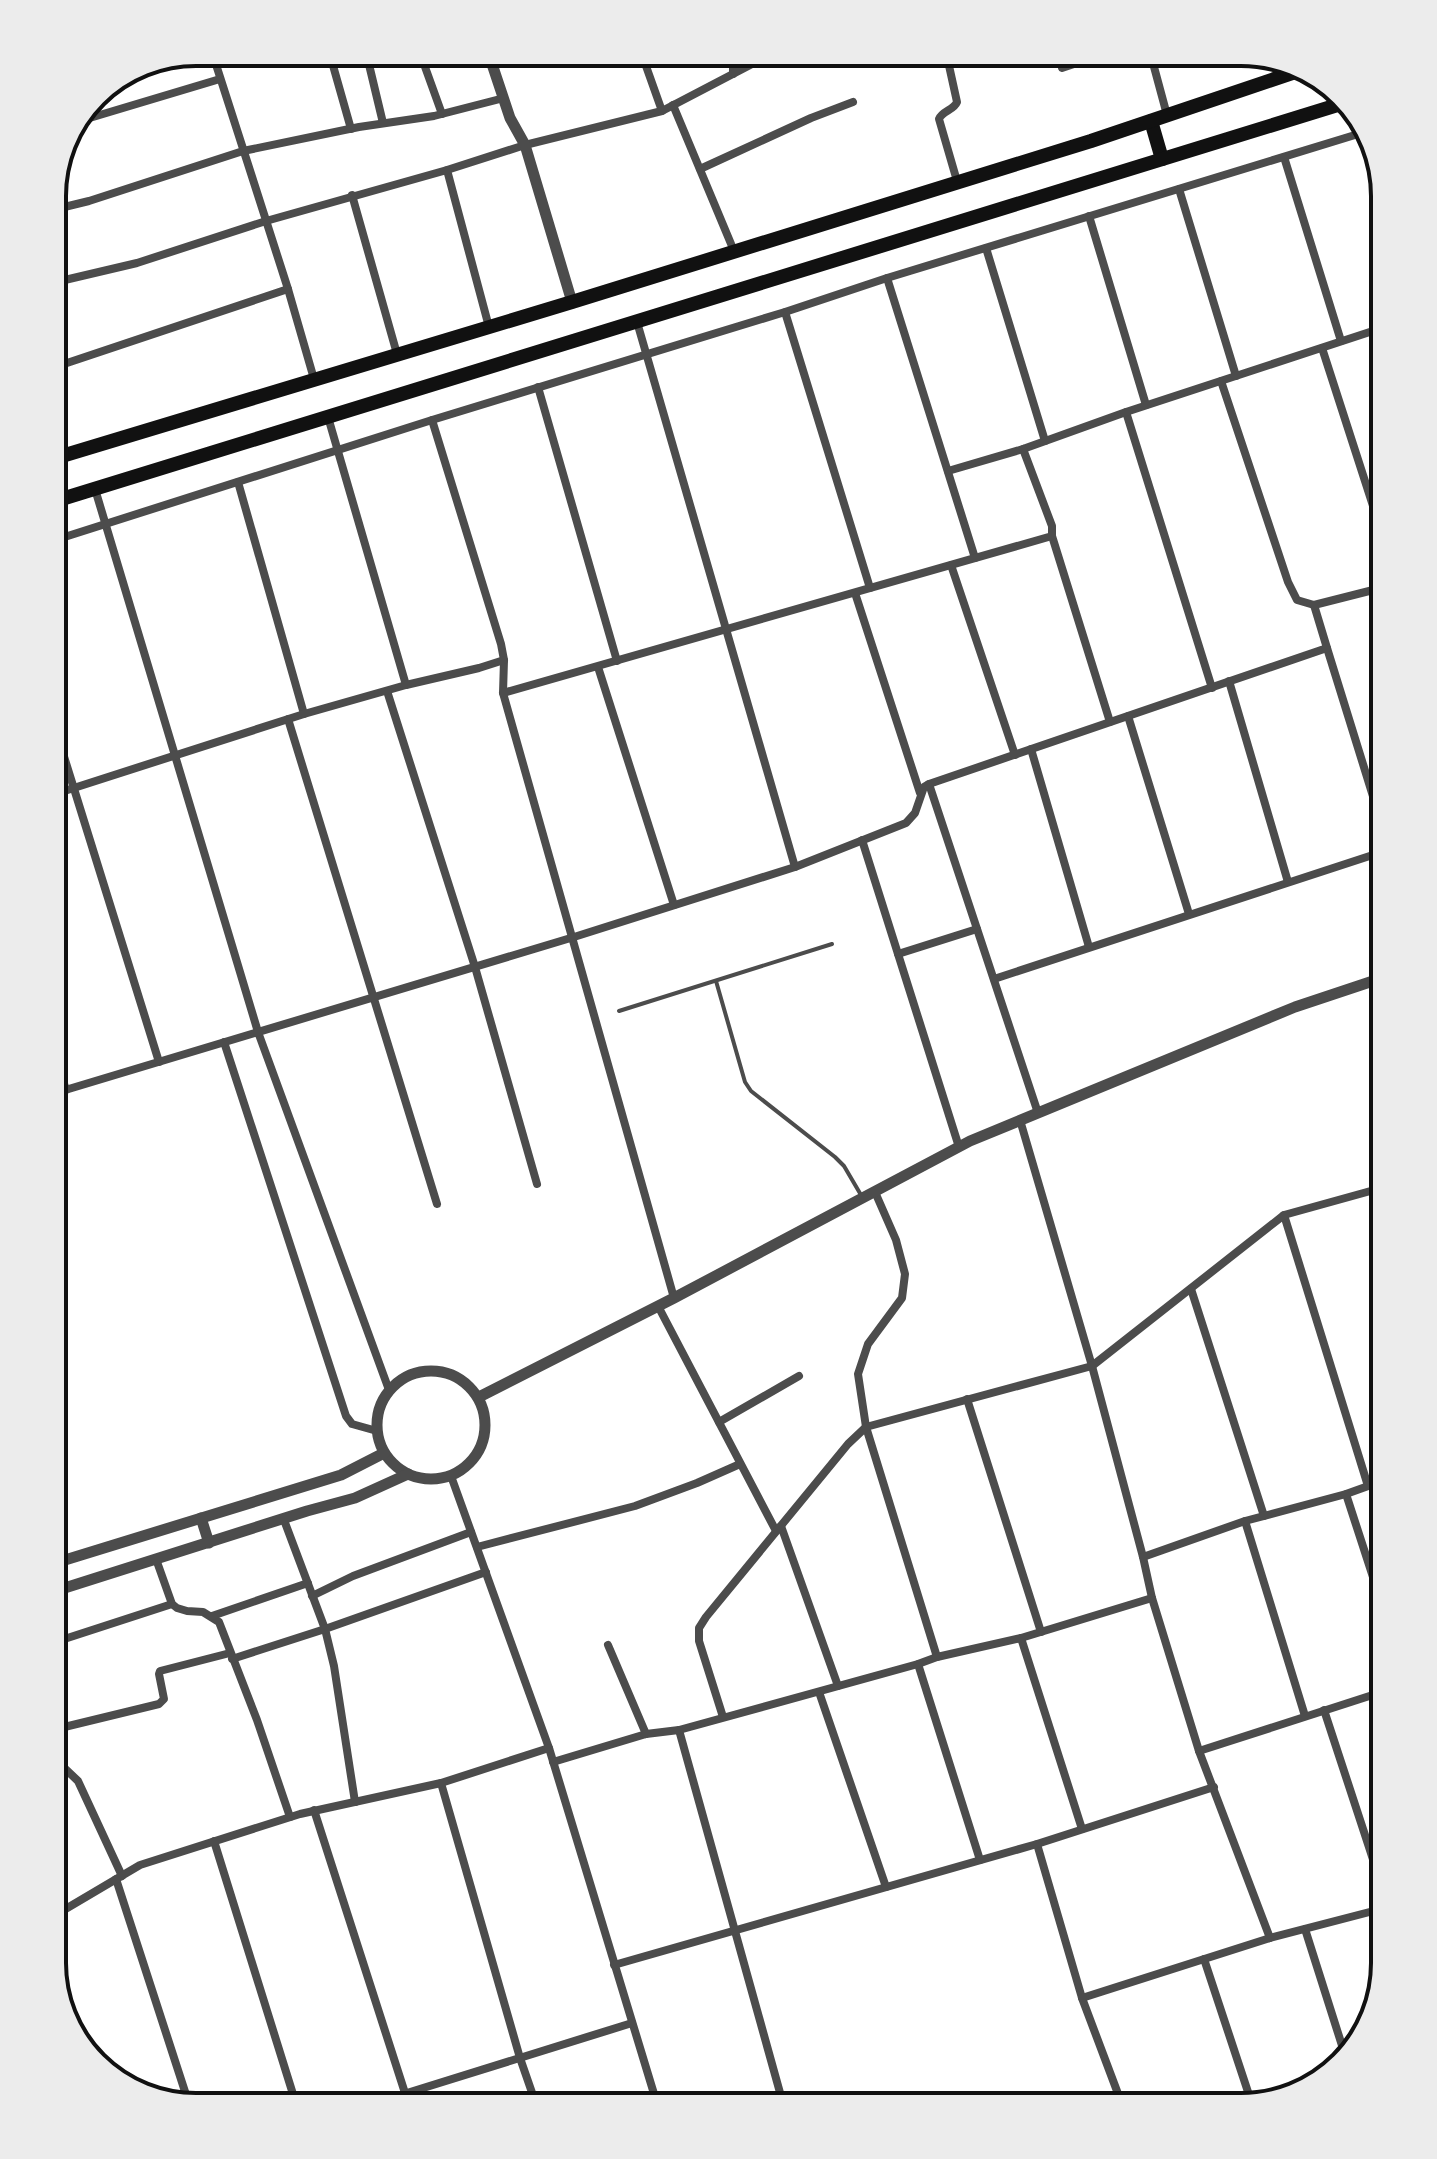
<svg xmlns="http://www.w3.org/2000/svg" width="1437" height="2159" viewBox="0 0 1437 2159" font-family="'PT Sans Narrow',sans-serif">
  <rect width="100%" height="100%" fill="#fff"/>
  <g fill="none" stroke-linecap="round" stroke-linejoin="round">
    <g stroke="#4c4c4c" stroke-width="4">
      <path d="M716,981L745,1082L751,1091L835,1157L844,1166L861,1195"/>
      <path d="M619,1011L832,944"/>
    </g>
    <g stroke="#4c4c4c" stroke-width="8">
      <path d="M212,52L288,289L314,379"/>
      <path d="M366,52L383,123"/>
      <path d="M641,52L662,111"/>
      <path d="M733,52V74"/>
      <path d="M946,52L957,102C954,110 942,111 939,119L957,181"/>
      <path d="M1150,52L1167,115"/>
      <path d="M420,53L442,114"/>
      <path d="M332,62L351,129"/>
      <path d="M1062,68L1110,52"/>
      <path d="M673,105L734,251"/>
      <path d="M83,120L220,79"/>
      <path d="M1284,157L1341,341"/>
      <path d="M700,169L811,118L853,102"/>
      <path d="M447,170L489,327"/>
      <path d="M52,188L55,181"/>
      <path d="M1179,189L1236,376"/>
      <path d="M352,195L397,354"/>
      <path d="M52,210L89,201L243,151L359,127L434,116L504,98"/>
      <path d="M1089,216L1146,405"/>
      <path d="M986,248L1045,441"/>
      <path d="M887,278L975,558"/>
      <path d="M52,283L137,263L266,221L447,170L525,145L662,111L775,52"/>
      <path d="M785,312L870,588"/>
      <path d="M637,322L795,867"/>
      <path d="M1322,348L1385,543"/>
      <path d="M52,368L288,289"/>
      <path d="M1221,381L1288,582L1297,600L1314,605"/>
      <path d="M538,387L617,661"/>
      <path d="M1126,412L1212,688"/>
      <path d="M328,417L406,685"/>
      <path d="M432,420L501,644L504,660L503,693L674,1298"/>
      <path d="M52,444L57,458"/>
      <path d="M948,471L1023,449L1126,412L1385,327"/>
      <path d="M238,482L304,714"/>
      <path d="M95,489L258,1032L389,1390"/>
      <path d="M1052,536L1110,722"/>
      <path d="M52,541L432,420L785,312L887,278L1368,131"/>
      <path d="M951,565L1015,755"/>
      <path d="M855,593L920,793"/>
      <path d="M1327,648L1385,835"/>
      <path d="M598,667L674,905"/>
      <path d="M1229,681L1288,882"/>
      <path d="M387,691L475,967L537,1184"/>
      <path d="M503,693L1052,536V526L1023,449"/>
      <path d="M1128,716L1189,914"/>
      <path d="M52,718L159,1062"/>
      <path d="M288,719L437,1204"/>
      <path d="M1031,749L1089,947"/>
      <path d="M929,784L1038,1113"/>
      <path d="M52,795L304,714L406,685L479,668L504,660"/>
      <path d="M862,840L959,1147"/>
      <path d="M898,954L977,929"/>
      <path d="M994,979L1385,851"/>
      <path d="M224,1042L346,1416L352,1424L377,1431"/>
      <path d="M52,1046L66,1090"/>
      <path d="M52,1094L574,937L795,867L906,823L915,813L924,787L929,784L1327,648L1314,605L1385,587"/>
      <path d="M1020,1120L1092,1366L1143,1557L1152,1598L1199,1751L1270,1938"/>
      <path d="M875,1192L896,1240L905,1274L902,1298L868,1344L858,1374L866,1427L937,1657"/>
      <path d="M1284,1215L1368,1486"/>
      <path d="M1191,1289L1264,1516"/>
      <path d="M658,1306L776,1531"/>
      <path d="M967,1399L1041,1632"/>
      <path d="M719,1422L799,1376"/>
      <path d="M451,1476L549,1748L658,2107"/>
      <path d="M1346,1494L1385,1614"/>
      <path d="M284,1520L325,1629L334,1666L355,1802"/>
      <path d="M1245,1521L1305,1716"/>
      <path d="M781,1526L838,1686"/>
      <path d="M477,1547L635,1506L697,1483L740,1464"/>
      <path d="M1143,1557L1245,1521L1346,1494L1385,1480"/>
      <path d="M156,1559L172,1604L177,1608L187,1611L203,1612L219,1622L257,1720L290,1817"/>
      <path d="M312,1596L353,1576L471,1532"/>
      <path d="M212,1616L308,1583"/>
      <path d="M1021,1638L1082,1829"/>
      <path d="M52,1643L172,1604"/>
      <path d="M608,1645L646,1734"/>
      <path d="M232,1659L325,1629L486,1572"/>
      <path d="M918,1664L980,1860"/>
      <path d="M819,1692L886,1887"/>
      <path d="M1324,1710L1385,1896"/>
      <path d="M723,1717L699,1641V1628L706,1617L848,1444L866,1427L1092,1366L1284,1215L1385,1187"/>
      <path d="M52,1730L159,1704L164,1699L159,1674L160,1671L230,1653"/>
      <path d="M679,1730L784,2107"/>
      <path d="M1199,1751L1385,1691"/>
      <path d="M52,1752L59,1763L78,1781L122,1876"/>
      <path d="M553,1762L646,1734L679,1730L918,1664L937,1657L1021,1638L1152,1598"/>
      <path d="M441,1783L520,2058L537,2107"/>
      <path d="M314,1810L405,2093"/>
      <path d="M214,1841L297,2107"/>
      <path d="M1037,1844L1082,1998L1123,2107"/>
      <path d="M116,1879L190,2107"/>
      <path d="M52,1917L140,1865L300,1814L441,1783L549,1748"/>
      <path d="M1305,1929L1345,2055"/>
      <path d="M1204,1959L1252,2104"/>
      <path d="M614,1965L1037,1844L1214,1787"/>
      <path d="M1082,1998L1270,1938L1385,1908"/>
      <path d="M362,2107L632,2023"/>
    </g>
    <g stroke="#4c4c4c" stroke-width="11">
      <path d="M488,52L510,118L525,145L572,302"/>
      <circle cx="431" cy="1425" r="54"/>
      <path d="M479,1397L674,1298L970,1141L1295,1007L1385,977"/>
      <path d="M201,1518L209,1543"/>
      <path d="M52,1564L341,1475L384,1453"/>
      <path d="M52,1592L307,1511L355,1498L408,1474"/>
    </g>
    <g stroke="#111" stroke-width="14">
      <path d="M1151,121L1162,159"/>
      <path d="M52,459L572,302L1091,141L1304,69"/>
      <path d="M52,502L1344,103"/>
    </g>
  </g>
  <path d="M0 0H1437V2159H0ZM196 66H1241A130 130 0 0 1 1371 196V1963A130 130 0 0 1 1241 2093H196A130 130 0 0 1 66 1963V196A130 130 0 0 1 196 66Z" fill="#ececec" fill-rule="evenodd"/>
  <path fill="none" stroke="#111" stroke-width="4" d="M196 66H1241A130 130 0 0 1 1371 196V1963A130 130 0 0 1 1241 2093H196A130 130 0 0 1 66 1963V196A130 130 0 0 1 196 66Z"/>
</svg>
